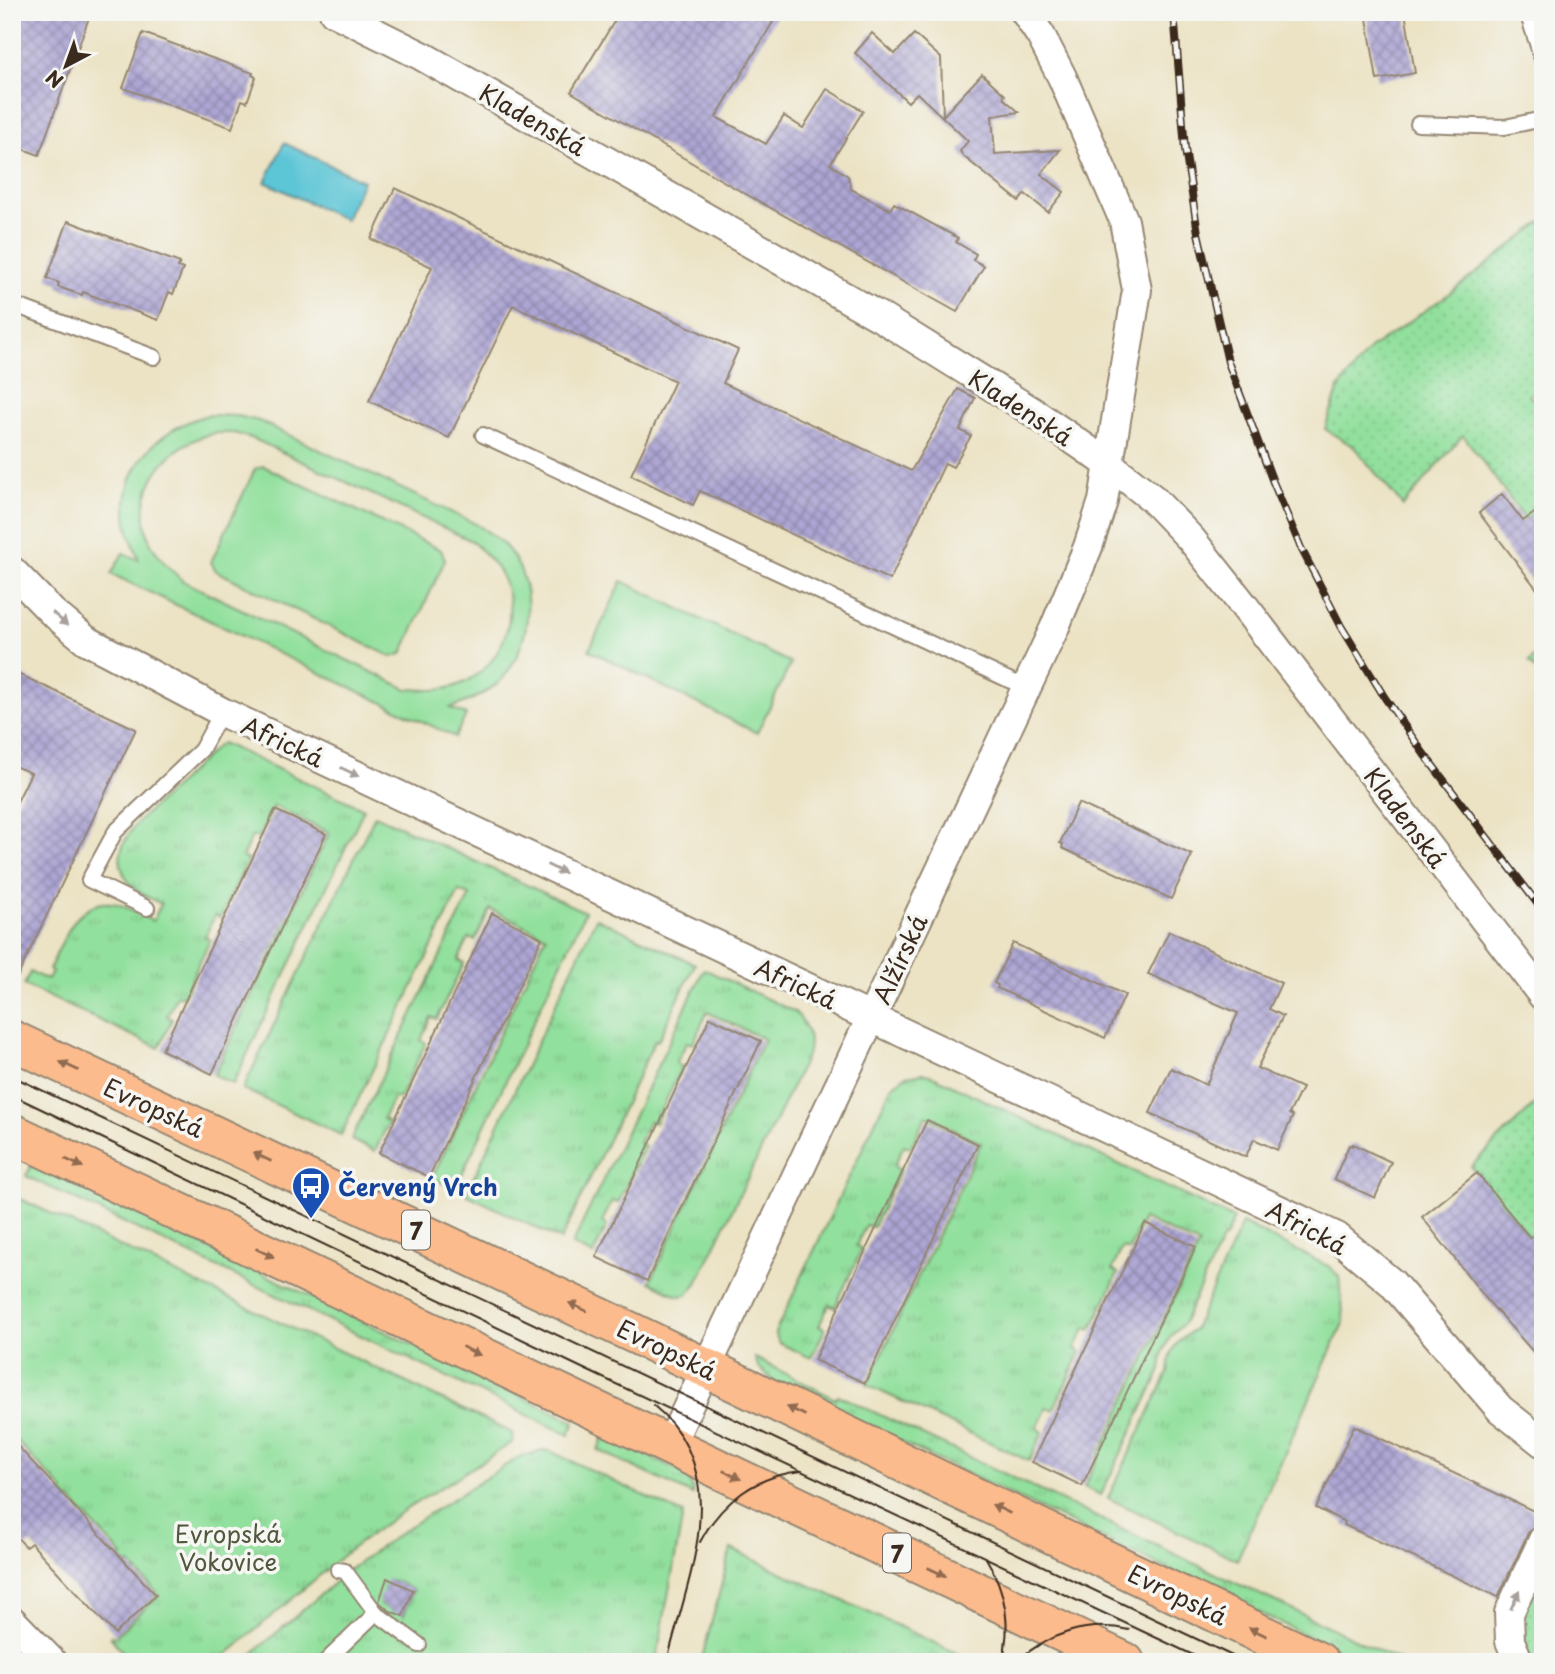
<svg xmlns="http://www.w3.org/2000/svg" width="1555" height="1674" viewBox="0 0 1555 1674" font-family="'Playpen Sans',sans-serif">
  <defs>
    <pattern id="grass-tufts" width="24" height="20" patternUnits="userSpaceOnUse" patternTransform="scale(1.75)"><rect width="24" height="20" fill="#92e09d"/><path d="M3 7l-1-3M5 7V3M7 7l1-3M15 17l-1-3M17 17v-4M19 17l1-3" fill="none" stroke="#7fc087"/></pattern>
    <pattern id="garden-dots" width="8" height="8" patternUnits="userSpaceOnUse" patternTransform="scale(1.75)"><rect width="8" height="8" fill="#92e09d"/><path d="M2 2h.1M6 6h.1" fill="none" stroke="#7fc087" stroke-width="1.8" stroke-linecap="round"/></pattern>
    <pattern id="building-cross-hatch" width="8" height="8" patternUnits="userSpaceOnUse" patternTransform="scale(1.75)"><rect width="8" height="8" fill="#ada6d4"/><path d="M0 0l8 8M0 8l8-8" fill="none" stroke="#8e87ab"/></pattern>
  </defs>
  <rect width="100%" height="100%" fill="#f6f6f2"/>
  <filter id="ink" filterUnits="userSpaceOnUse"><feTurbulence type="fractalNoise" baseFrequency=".0143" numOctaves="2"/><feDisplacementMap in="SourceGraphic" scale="14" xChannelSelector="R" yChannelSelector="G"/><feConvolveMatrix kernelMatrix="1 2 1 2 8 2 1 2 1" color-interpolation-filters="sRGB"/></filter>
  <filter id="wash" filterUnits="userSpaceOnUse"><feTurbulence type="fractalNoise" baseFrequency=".00686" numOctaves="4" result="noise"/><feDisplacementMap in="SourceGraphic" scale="28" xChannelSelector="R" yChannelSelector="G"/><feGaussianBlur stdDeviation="1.57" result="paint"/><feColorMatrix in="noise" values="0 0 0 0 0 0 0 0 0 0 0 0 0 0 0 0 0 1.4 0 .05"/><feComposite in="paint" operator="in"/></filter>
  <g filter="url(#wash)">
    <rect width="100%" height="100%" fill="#ece3c5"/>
    <g fill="url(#grass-tufts)" stroke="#66855e" stroke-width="2" fill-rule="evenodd">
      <path d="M222,743L364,809L233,1084L214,1075L329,833L274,806L258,838L252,836L242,857L248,860L220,918L215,915L205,937L210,940L183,997L177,995L167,1016L172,1019L159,1048L24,985L30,972L48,980L52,972L49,970C62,944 75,898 113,903C126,905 141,916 153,921L161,904C152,899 140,894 133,887C96,848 149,812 175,787C188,775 209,751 222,743Z"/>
      <path d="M375,815L585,912L455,1189L432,1178L546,936L490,909L475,940L469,938L458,960L464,963L437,1019L431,1017L421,1040L426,1043L399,1099L394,1097L383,1119L389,1122L375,1151L351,1140L470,895L459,891L341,1135L243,1089Z"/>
      <path d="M596,918L695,964L658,1041L655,1040L561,1240L466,1194Z"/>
      <path d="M704,969L795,1012C807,1025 812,1037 807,1055L697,1283L687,1295L678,1296L650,1282L764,1039L707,1012L693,1044L687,1042L676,1063L682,1067L655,1123L649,1121L639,1143L645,1146L618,1203L612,1201L602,1222L607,1225L593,1255L572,1245Z"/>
      <path d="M923,1073L933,1076L1234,1219L1225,1238H1223L1183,1324L1170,1337L1163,1352L1161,1370L1101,1495L1084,1487L1199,1245L1143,1219L1129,1250L1122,1248L1112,1270L1118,1273L1091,1330L1085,1328L1075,1349L1081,1352L1053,1410L1047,1407L1037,1428L1043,1432L1029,1461L867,1385L981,1143L926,1116L910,1148L904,1145L894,1166L900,1170L873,1227L866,1225L856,1246L862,1249L835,1307L829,1304L819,1326L825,1329L811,1358L779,1343L775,1333L892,1086L906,1076Z"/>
      <path d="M32,1164L575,1422L569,1435L26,1176Z"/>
      <path d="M12,1195L512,1433L513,1442L397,1515L347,1552L218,1662H132L110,1637L112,1635L114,1637L159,1595L130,1564L128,1565L121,1558L123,1556L71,1500L69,1501L62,1494L64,1491L12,1436Z"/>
      <path d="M1242,1223L1330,1267L1339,1277L1344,1321L1237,1560L1108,1498L1168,1373C1170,1349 1174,1343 1194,1330Z"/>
      <path d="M755,1358L835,1399L838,1395L1403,1662H1363L776,1383L758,1367Z"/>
      <path d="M604,1435L689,1475L693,1495L598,1450Z"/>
      <path d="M542,1451H550L683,1514L656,1662H243L349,1570L407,1528L519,1457ZM388,1580L395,1581L413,1590L404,1615L380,1605Z"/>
      <path d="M731,1549L976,1662H701Z"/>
    </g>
    <g fill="url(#garden-dots)" stroke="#66855e" stroke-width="2">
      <path d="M1543,221V381L1529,395L1538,405L1543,401V507L1525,519L1463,435L1403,506L1354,447L1325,429L1339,388L1370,349L1453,291Z"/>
      <path d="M1543,648V679L1529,662Z"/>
      <path d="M1537,1102L1543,1110V1249L1530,1238L1471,1166Z"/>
      <path d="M1543,1559V1662H1532L1523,1646L1518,1614Z"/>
    </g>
    <g fill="#92e09d" stroke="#66855e" stroke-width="2" fill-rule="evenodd">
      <path d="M208,415L237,416L259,421L476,524C486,531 498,538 506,547C538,584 532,644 502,679C488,694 468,702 450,708L466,715L455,737L111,574L123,553L139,560C134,545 126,529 126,512C124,462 163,427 208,415ZM215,433H234L254,439L472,541C482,552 497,564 503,579C520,619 501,666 461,684C443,692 425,690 407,689L183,581C170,569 156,556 149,539C132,488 167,443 215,433Z"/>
      <path d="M263,466L441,550L445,560L402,654L392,657L216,571L211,562L255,469Z"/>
      <path d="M622,581L791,663L757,733L589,650Z"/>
    </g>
    <path fill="#5bc5d6" stroke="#4b787a" stroke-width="2" d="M284,143L363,181L345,220L265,182Z"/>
    <g id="blocks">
      <g fill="url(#building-cross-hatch)">
        <path d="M12,12H91L39,155L12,145Z"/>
        <path d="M620,12H779L716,117L766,144L784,116L803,128L827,89L863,111L830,164L848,176L851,189L890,210L894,203L958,238L956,242L976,254L973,260L984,266L957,312L735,188L571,92Z"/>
        <path d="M1366,12H1405L1415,73L1377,80Z"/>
        <path d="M143,33L253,73L252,75L256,77L247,102L242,100L232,128L123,88Z"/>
        <path d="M872,33L895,54L914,34L941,58L943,116L982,74L1005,95L1003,98L1019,112L992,116L995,154L1060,150L1041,174L1064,192L1048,212L1025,194L1019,201L963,156L960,151L968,141L917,93L908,102L855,53Z"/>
        <path d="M395,188L738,350L723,383L911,471L958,389L975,398L960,430L971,436L953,467L945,463L890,580L700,491L693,505L631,475L675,381L513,305L449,438L369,401L432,267L371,239Z"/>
        <path d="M68,221L180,263L178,267L183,269L173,294L169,292L158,320L83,292L82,295L58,287L59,283L47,278Z"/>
        <path d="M1502,494L1523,521L1543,507V597L1479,513Z"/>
        <path d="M12,671L136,729L12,988V812L31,773L12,765Z"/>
        <path d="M1078,803L1192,855L1171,899L1062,848L1063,844L1060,843Z"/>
        <path d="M275,810L326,834L212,1074L162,1050Z"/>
        <path d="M492,913L542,938L429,1177L379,1153Z"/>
        <path d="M1169,931L1281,983L1269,1009L1283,1016L1257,1068L1302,1088L1289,1114L1293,1116L1277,1150L1254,1139L1246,1156L1241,1155L1150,1113L1171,1068L1206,1085L1238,1013L1148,974Z"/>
        <path d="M1013,943L1125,995L1105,1038L997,988L998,985L994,983Z"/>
        <path d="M710,1017L761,1041L647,1281L596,1257Z"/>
        <path d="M927,1120L978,1144L865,1383L814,1360Z"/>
        <path d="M1353,1144L1391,1162L1375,1198L1334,1179L1349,1145L1352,1146Z"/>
        <path d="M1477,1173L1530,1238L1543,1227V1363L1488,1301L1422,1217Z"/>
        <path d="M1145,1223L1196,1247L1082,1486L1032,1462Z"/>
        <path d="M1354,1426L1542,1515L1537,1525L1528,1533L1498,1597L1344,1525L1345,1522L1316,1508Z"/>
        <path d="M12,1440L156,1595L115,1634L31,1543L26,1547L12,1532Z"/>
        <path d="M387,1578L413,1590L403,1616L390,1611L379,1602Z"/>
      </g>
    </g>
  </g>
  <g filter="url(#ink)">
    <use href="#blocks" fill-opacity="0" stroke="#948672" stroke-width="2"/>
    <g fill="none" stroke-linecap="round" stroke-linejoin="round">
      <defs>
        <g id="service">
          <path d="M1527,12L1543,62"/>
          <path d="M1418,124L1505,127L1543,119"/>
          <path d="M12,304L154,357"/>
          <path d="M483,435L1026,688"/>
          <path d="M147,908L89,880L115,832L201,750L222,712"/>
          <path d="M338,1570L345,1571L376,1613L419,1645"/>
          <path d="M325,1662L376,1613"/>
        </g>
        <g id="minor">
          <path d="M334,12L422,56L880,317L1033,412L1110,465L1152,498L1191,539L1241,602L1543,996"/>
          <path d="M12,571L52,612L86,640L222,712L1337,1237L1392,1283L1500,1409L1543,1443"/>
          <path d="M670,1445L1054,629L1088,547L1103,501L1137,290L1124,221L1062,77L1041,36L1025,12"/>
          <path d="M12,1621L52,1662"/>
          <path d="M1519,1662L1510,1641L1509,1613L1543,1540"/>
        </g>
        <g id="primary">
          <path d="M12,1040L633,1333L1319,1662"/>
          <path d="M12,1133L1125,1662"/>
        </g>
      </defs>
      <use href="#service" stroke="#948672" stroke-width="18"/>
      <use href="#minor" stroke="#948672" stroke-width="32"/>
      <use href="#primary" stroke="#948672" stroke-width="42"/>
      <use href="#service" stroke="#fff" stroke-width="14"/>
      <use href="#minor" stroke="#fff" stroke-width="28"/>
      <use href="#primary" stroke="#fbbb8d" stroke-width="38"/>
      <g stroke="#3b2a1e" stroke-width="2">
        <path d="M12,1076L1245,1662"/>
        <path d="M12,1095L582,1368L1208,1662"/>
        <path d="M653,1405C736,1473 688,1575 667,1662"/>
        <path d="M700,1542C721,1502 757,1475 802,1471"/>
        <path d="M986,1558C1006,1591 1012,1625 1002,1662"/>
        <path d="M1016,1662C1047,1634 1088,1620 1129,1630"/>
      </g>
      <defs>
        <path id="rail" d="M1174,12L1185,149L1198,233L1228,362L1273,482L1301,548L1341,626L1385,698L1424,754L1543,911"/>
      </defs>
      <use href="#rail" stroke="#3b2a1e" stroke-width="8"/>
      <use href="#rail" stroke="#f6f6f2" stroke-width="5" stroke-dasharray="16" stroke-linecap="butt"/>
    </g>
    <defs><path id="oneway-solid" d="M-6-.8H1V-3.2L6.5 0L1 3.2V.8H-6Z" transform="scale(1.75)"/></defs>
    <g fill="#a79f9a">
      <use href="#oneway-solid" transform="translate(60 619) rotate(41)"/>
      <use href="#oneway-solid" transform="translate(350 772) rotate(25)"/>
      <use href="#oneway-solid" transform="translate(556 869) rotate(25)"/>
      <use href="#oneway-solid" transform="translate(1515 1600) rotate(-65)"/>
    </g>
    <g fill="#916b50">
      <use href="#oneway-solid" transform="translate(69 1066) rotate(-155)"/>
      <use href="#oneway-solid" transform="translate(262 1157) rotate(-155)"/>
      <use href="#oneway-solid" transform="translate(74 1163) rotate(25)"/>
      <use href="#oneway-solid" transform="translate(265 1253) rotate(25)"/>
      <use href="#oneway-solid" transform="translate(578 1307) rotate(-155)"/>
      <use href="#oneway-solid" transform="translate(471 1351) rotate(25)"/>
      <use href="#oneway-solid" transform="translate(796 1411) rotate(-155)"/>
      <use href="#oneway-solid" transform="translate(732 1475) rotate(26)"/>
      <use href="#oneway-solid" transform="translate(1001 1509) rotate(-154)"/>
      <use href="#oneway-solid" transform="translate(937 1572) rotate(25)"/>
      <use href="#oneway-solid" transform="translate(1258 1632) rotate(-154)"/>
    </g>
  </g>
  <defs>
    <symbol id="bus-pin" viewBox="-11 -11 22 30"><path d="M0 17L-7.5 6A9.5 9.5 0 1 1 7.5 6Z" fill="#1a4fb4" stroke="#f6f6f2"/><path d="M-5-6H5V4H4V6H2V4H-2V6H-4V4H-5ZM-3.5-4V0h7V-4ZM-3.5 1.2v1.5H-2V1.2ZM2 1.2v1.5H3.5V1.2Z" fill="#fff"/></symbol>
  </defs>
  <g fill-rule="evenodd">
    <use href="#bus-pin" x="289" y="1164" width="44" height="60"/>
  </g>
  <g text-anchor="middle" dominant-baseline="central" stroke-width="7" stroke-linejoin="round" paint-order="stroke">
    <g fill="#f6f6f2" stroke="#73675e" stroke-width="2">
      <rect x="402" y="1210.5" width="28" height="39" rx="5"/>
      <rect x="883" y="1533.5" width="28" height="39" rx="5"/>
    </g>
    <g font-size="23" font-weight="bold" fill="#3b2a1e">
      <text x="416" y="1230">7</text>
      <text x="897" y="1553">7</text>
    </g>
    <g font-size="24" fill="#3b2a1e" stroke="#f6f6f2">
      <text transform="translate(533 119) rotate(30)">Kladenská</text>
      <text transform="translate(1021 407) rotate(33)">Kladenská</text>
      <text transform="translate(283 741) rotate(25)">Africká</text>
      <text transform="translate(1406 817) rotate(53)">Kladenská</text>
      <text transform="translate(899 959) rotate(-65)">Alžírská</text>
      <text transform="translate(796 983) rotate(25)">Africká</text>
      <text transform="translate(154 1107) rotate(25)">Evropská</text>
      <text transform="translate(1307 1227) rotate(28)">Africká</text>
      <text transform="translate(667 1349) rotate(26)">Evropská</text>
      <text transform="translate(1178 1594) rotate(26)">Evropská</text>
    </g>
    <g font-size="24" font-weight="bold" fill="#164399" stroke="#f6f6f2" text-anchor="start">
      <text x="338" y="1186">Červený Vrch</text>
    </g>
    <g font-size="24" fill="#51583e" stroke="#f6f6f2">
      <text x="228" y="1533">Evropská<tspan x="228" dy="28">Vokovice</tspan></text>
    </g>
  </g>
  <rect width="1555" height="1674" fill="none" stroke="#f6f6f2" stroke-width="42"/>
  <g transform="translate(66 66) rotate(221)" stroke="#f6f6f2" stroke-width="5" paint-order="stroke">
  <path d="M0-5L12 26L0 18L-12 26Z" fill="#3b2a1e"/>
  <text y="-10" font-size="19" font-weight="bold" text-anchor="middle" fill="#3b2a1e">N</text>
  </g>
</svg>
